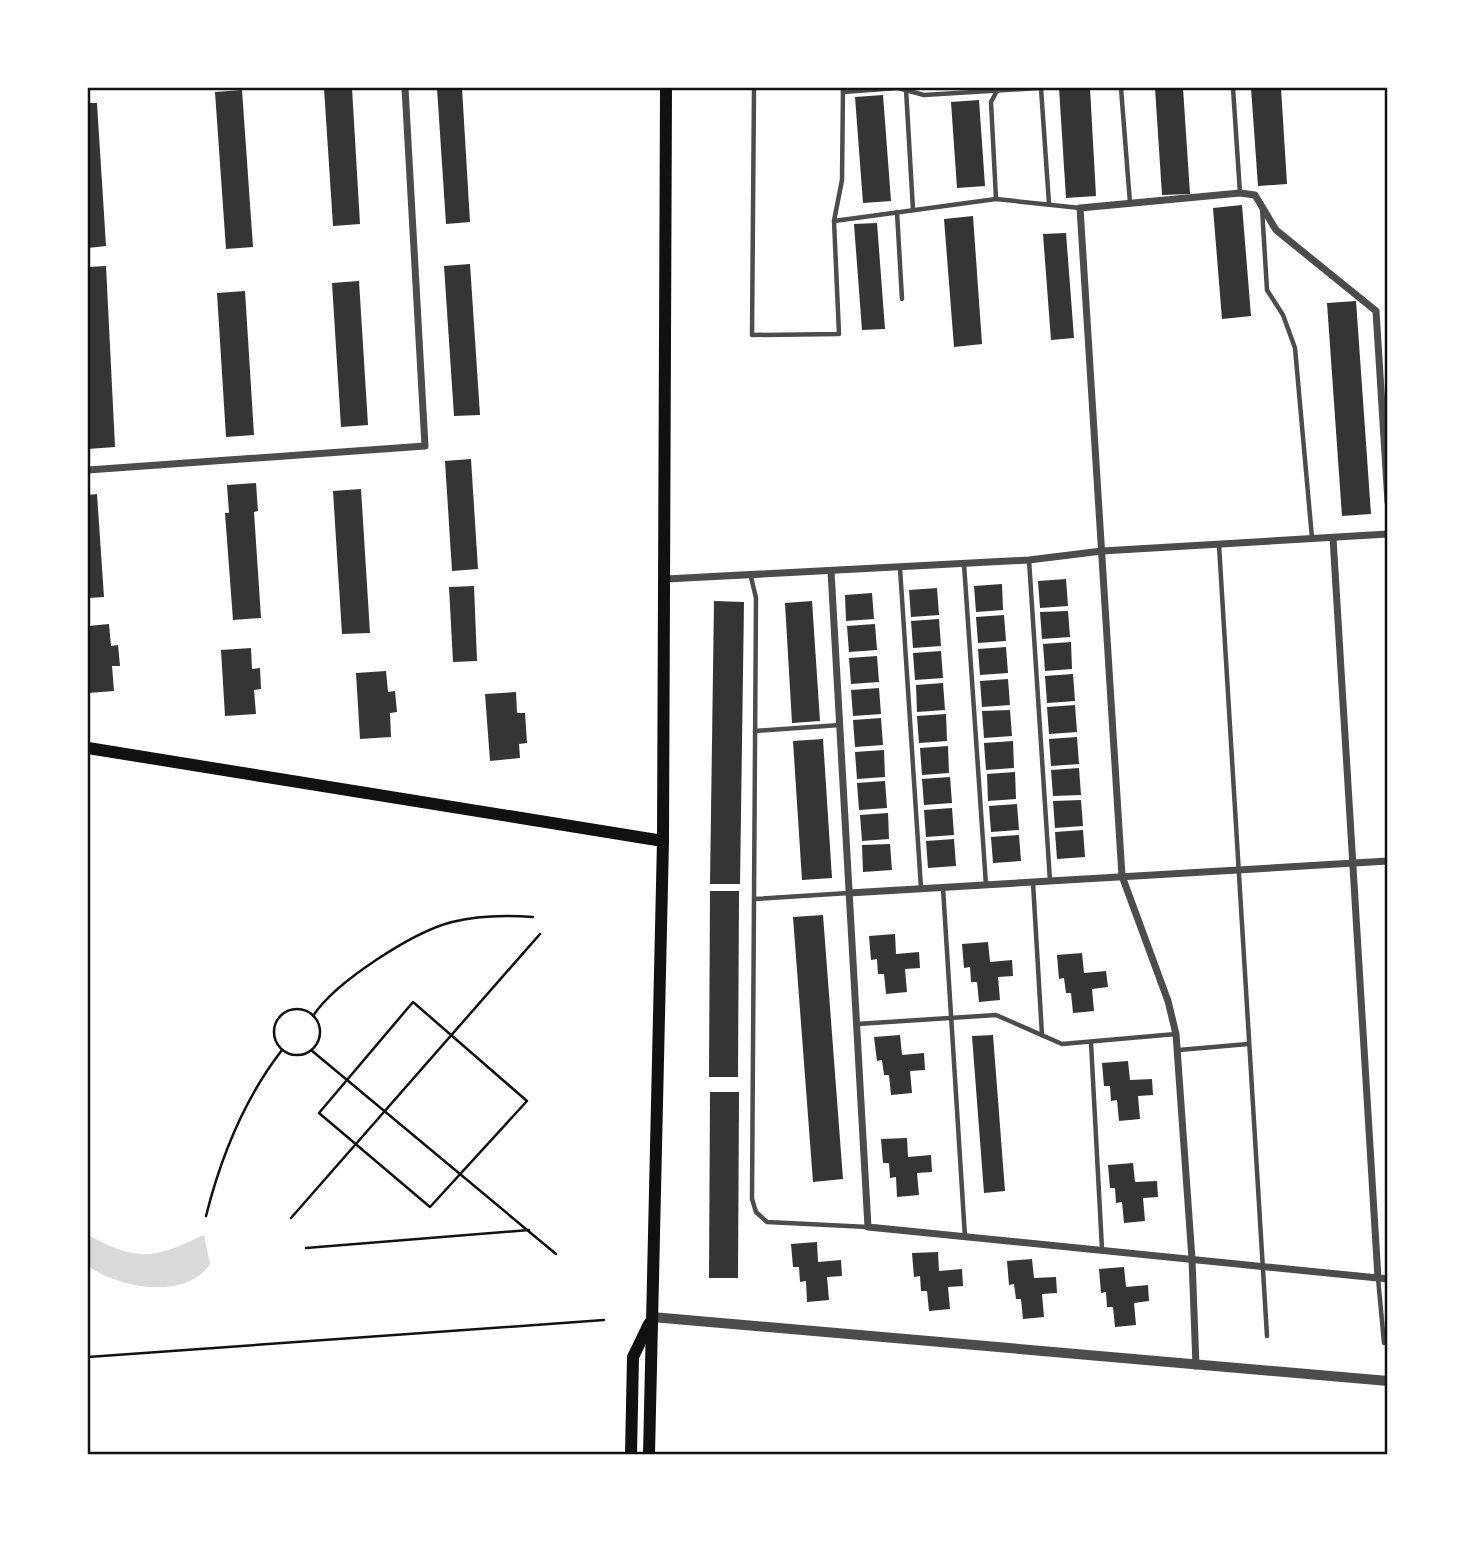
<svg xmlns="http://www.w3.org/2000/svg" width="1475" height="1542" viewBox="0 0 1475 1542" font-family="Barlow,sans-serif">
  <rect width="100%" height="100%" fill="#fff"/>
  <path fill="#d9d9d9" d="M88,1235C138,1262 153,1259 204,1235L210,1264C185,1301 119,1288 88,1266Z"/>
  <g fill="#353535">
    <path d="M324,88H352L360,224L333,226Z"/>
    <path d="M437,88H462L470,222L446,224Z"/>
    <path d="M1059,88H1090L1096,196L1066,198Z"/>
    <path d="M1155,88H1183L1190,194L1162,195Z"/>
    <path d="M1251,88H1281L1287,184L1258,186Z"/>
    <path d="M242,90L253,247L226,249L215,92Z"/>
    <path d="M883,95L891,201L863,203L855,97Z"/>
    <path d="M979,100L985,186L957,188L951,102Z"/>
    <path d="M88,103H97L106,246L88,248Z"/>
    <path d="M1242,205L1251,316L1222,319L1213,208Z"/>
    <path d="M973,216L982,344L954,347L944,219Z"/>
    <path d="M877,223L885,329L862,330L854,224Z"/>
    <path d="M1066,233L1074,338L1051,340L1043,234Z"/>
    <path d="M470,264L480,415L454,416L444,266Z"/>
    <path d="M106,266L115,447L88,449V267Z"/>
    <path d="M359,281L368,425L341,427L332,283Z"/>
    <path d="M245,291L254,435L226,437L217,293Z"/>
    <path d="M1356,301L1371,514L1342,516L1327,303Z"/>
    <path d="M471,459L478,569L452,571L445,461Z"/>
    <path d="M256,483L258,511L254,512L261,618L233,620L225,513H229L227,485Z"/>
    <path d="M361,489L370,633L342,634L333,491Z"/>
    <path d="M97,494L104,597L88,598V495Z"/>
    <path d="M1066,579L1068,606L1040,608L1038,581Z"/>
    <path d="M1002,584L1003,610L976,612L974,586Z"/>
    <path d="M474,586L477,661L453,662L449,587Z"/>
    <path d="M937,588L939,615L911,617L909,590Z"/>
    <path d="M872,593L874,619L846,621L845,595Z"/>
    <path d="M714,601L744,602L740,884H710Z"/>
    <path d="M812,601L820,721L792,723L785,603Z"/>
    <path d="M1068,611L1070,637L1042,639L1040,612Z"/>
    <path d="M1004,615L1006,641L978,643L976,617Z"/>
    <path d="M939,619L941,646L913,648L911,621Z"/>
    <path d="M109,624L111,646L118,645L120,666H112L114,691L88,693V626Z"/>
    <path d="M875,624L877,650L849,652L847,626Z"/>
    <path d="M1071,642L1072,669L1045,671L1043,644Z"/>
    <path d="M1006,647L1008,673L980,675L978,649Z"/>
    <path d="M251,648L252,669L260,668L261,689L254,690L256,714L225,716L221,650Z"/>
    <path d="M941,651L943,678L915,680L913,653Z"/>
    <path d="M877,656L879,682L851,684L849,658Z"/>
    <path d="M386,671L388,692L395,691L397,712L390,713L391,737L360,739L356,673Z"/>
    <path d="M1073,674L1075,701L1047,703L1045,676Z"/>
    <path d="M1008,679L1010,705L982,707L980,681Z"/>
    <path d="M943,683L945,710L917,712L916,685Z"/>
    <path d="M879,688L881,714L853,716L851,690Z"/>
    <path d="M516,692L517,713H525L527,743L519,744L520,758L490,761L485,694Z"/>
    <path d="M1075,705L1077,732L1049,734L1047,707Z"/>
    <path d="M1010,710L1012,736L984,738L982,711Z"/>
    <path d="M946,714L947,741L919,743L917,716Z"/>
    <path d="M881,718L883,745L855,747L853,720Z"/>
    <path d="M1077,737L1079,764L1051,766L1049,739Z"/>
    <path d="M823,739L832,878L802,880L793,741Z"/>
    <path d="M1013,741L1014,768L986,770L984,743Z"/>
    <path d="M948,746L949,773L922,775L920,748Z"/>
    <path d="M884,750L885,777L857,779L855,752Z"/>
    <path d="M1079,768L1081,795L1053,796L1051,770Z"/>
    <path d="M1015,772L1016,799L988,801L987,774Z"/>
    <path d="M950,777L952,803L924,805L922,779Z"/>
    <path d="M885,781L887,808L859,810L857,783Z"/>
    <path d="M1081,800L1083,826L1055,828L1053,801Z"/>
    <path d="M1017,804L1019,830L991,832L989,806Z"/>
    <path d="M952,808L954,835L926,837L924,810Z"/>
    <path d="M888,813L889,839L862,841L860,815Z"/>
    <path d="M1083,830L1085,857L1057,859L1055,832Z"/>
    <path d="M1019,835L1021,861L993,863L991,837Z"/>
    <path d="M954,839L956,866L928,868L926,841Z"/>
    <path d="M890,844L892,870L863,872L862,845Z"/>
    <path d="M710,891H739L738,1077H709Z"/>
    <path d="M823,915L843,1179L813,1182L793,917Z"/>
    <path d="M895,934L896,954L919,952L920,968L905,969L907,992L886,994L884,974H878L877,959L871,960L869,936Z"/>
    <path d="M988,942L990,962L1012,960L1013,976L998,977L1000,1000L979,1002L977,982H971L970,967L964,968L962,944Z"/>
    <path d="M1082,953L1084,973L1106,971L1108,987L1092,989L1094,1011L1073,1013L1071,993H1066L1064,978L1059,979L1057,955Z"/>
    <path d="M900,1035L902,1055L924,1053L925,1070L910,1071L912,1093L891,1095L889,1075H884L882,1060L877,1061L874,1037Z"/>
    <path d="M993,1035L1005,1191L984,1193L972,1036Z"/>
    <path d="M1128,1061L1130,1080L1152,1079L1153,1095L1138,1096L1140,1119L1119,1121L1117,1100L1111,1101L1110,1086H1104L1102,1063Z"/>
    <path d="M710,1092H739L738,1278H709Z"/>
    <path d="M907,1138L908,1157L931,1155L932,1172L917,1173L919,1195L897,1197L896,1177L890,1178L889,1163H883L881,1139Z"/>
    <path d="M1133,1163L1135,1182L1157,1181L1158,1197L1143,1198L1145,1221L1124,1223L1122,1202L1116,1203L1115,1188H1110L1108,1165Z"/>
    <path d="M817,1242L818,1262L841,1260L842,1276L827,1277L829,1300L807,1302L806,1281L800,1282L799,1267H793L791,1244Z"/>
    <path d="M938,1252L939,1271L962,1269L963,1286L948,1287L950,1309L929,1311L927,1291H921L920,1276L914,1277L912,1253Z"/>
    <path d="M1032,1259L1034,1278L1056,1277L1057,1293L1042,1294L1044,1317L1023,1319L1021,1299H1016L1014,1284L1009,1285L1007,1261Z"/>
    <path d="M1124,1267L1126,1287L1148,1285L1149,1301L1134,1303L1136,1325L1115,1327L1113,1307H1107L1106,1292L1101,1293L1099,1269Z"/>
  </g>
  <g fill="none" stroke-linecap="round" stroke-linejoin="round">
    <g stroke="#111" stroke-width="2.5">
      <path d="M413,1002L527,1101L430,1207L319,1113Z"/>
      <circle cx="297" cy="1032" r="23"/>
      <path d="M313,1016C335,982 413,932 452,922C479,915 506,915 533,917"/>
      <path d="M311,1050L556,1254"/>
      <path d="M206,1216C221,1156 244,1099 282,1050"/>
      <path d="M291,1218L540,934"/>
      <path d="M306,1248L529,1230"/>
      <path d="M88,1357L604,1320"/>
    </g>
    <g stroke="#4c4c4c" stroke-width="4.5">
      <path d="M754,88L752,335L839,334L834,221L842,180L843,88"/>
      <path d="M1041,88L1049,204"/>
      <path d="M1121,88L1130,203"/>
      <path d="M1233,88L1240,193"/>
      <path d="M906,89L913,210"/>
      <path d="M843,92L898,88L924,95L1039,88"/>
      <path d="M996,199L991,102L998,89"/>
      <path d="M1262,208L1267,290L1283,315L1295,348L1312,538"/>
      <path d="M897,212L902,299"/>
      <path d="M834,221L996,199L1080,208"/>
      <path d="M1219,545L1267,1336"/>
      <path d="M1029,560L1050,881"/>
      <path d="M964,564L986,885"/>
      <path d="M900,568L921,888"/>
      <path d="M751,577L756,598L752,1199L756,1212L767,1222L868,1227"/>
      <path d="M755,731L840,725"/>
      <path d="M1033,883L1042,1035"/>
      <path d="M943,888L965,1237"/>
      <path d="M755,899L849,893"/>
      <path d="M857,1024L996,1015L1062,1044L1176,1034"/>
      <path d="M1091,1043L1102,1249"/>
      <path d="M1179,1050L1248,1044"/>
      <path d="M1378,1278L1384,1343"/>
    </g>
    <g stroke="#4c4c4c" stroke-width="7">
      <path d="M88,470L425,446L405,88"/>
      <path d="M1333,538L1378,1278"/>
      <path d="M831,571L868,1227L1388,1279"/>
      <path d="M666,579L1029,560L1102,551L1388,534"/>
      <path d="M849,893L1388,861"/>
      <path d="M1196,1366L1192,1259L1176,1034L1168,1001L1122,876L1080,208L1240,193L1255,195L1276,230L1376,311L1388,502"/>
    </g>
    <path stroke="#4c4c4c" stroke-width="10" d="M652,1317L1388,1381"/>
    <g stroke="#111" stroke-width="12">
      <path d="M88,748L663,841"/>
      <path d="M631,1454L633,1357L649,1324"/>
      <path d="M649,1454L663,841L666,88"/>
    </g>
  </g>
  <rect width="1475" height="1542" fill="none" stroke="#ffffff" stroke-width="178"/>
  <rect x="89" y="89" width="1297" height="1364" fill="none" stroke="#111" stroke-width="2.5"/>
</svg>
